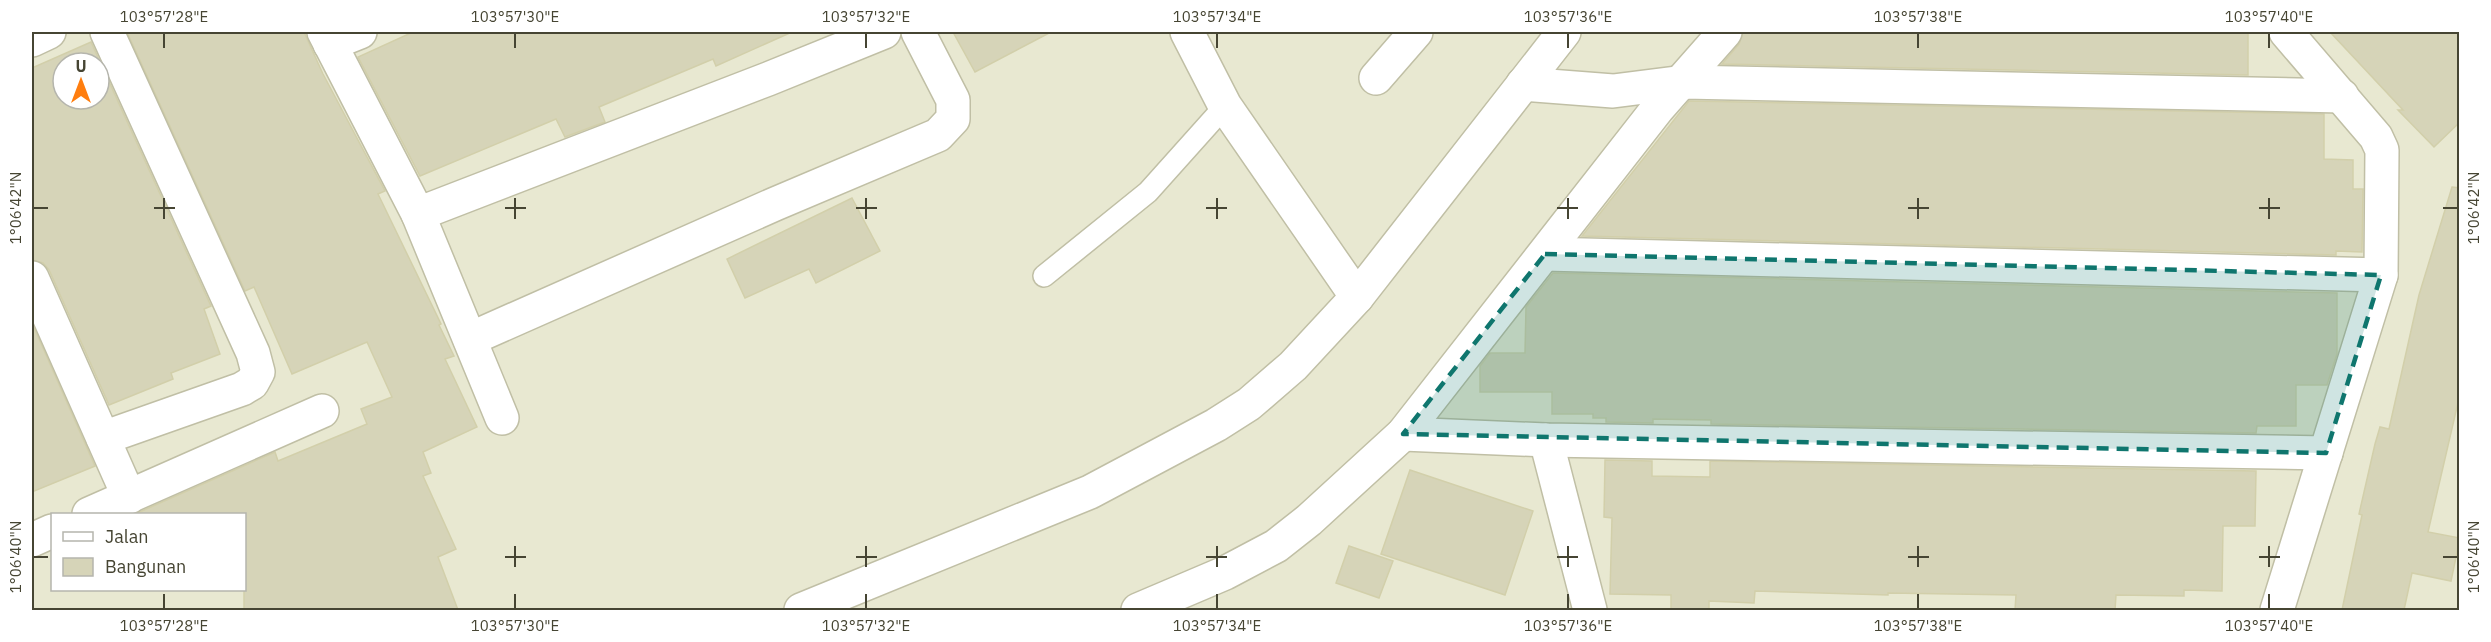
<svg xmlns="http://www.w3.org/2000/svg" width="2491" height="642" viewBox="0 0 2491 642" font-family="'IBM Plex Sans',sans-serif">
  <rect width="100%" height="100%" fill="#f3f4e3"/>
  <path fill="#e8e8d1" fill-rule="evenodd" d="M32,32H2459V610H32ZM63,63H99V99H63ZM52,514H244V590H52Z"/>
  <g fill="#d6d4b8" stroke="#d2cfaa" stroke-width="1.5" fill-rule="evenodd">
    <path d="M127,32H304L323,74L385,191L378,194L441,324L439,325L454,356L445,359L477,427L423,452L431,473L423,476L456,549L438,557L458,610H244V514H135L275,452L278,461L367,424L361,409L392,397L367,342L292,374L254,287L245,291Z"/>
    <path d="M413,32H792L716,66L713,59L599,107L605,122L565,137L556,119L420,176L358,57Z"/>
    <path d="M953,32H1051L975,72Z"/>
    <path d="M1743,32H2248V75L1722,64L1739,44Z"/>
    <path d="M2330,32H2460V122L2434,147L2398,110H2403Z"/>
    <path d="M91,42L211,306L204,309L220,354L171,373L173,379L109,405L49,270L43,263L32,260V68ZM63,63H99V99H63Z"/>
    <path d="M1689,101L2324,114V159L2353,160V189H2363L2362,252L2336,251V255L1582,236Z"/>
    <path d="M2452,187L2460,188V394L2428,532L2460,538L2451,581L2412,573L2404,610H2342L2362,515L2359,514L2375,444L2380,427L2389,429L2419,295Z"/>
    <path d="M852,198L880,251L816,283L809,269L745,298L727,259Z"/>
    <path d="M1553,273L2337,293V354L2327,385H2296V426H2257L2256,433L1711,424V420L1653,419V423L1606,422V418H1593V414H1552V392H1480V366L1490,353H1525L1526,307Z"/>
    <path d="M32,323L95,466L32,492Z"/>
    <path d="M1605,460L1652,461V476L1710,477V461L2256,471L2255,526H2223L2222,591L2184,590V596L2116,595L2115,610H2015L2016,595L1888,593V595L1755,591L1754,603L1709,601V610H1671V595L1610,594L1612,518L1604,517Z"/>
    <path d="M1410,470L1533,511L1505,595L1381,554Z"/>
    <path d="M1349,546L1393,561L1379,598L1336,583Z"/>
  </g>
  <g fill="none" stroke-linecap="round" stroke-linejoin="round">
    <defs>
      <path id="service" d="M1044,276L1148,192L1225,106"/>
      <g id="minor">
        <path d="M324,32L418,214L502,418"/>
        <path d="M1187,32L1225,106L1357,297"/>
        <path d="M32,40L49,32"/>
        <path d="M330,44L360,32"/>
        <path d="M1376,78L1416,32"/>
        <path d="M1523,84L1613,91L1684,82L2342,96"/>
        <path d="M418,214L768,79L884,32"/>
        <path d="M1545,254L2381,275"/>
        <path d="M32,278L129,497"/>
        <path d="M470,339L775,204L938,135L953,119V100L918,32"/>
        <path d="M1403,434L1546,440L2326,453"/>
        <path d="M103,438L242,389L252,383L258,372L253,353L107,32"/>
        <path d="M1546,440L1590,610"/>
        <path d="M89,514L322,411"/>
        <path d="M32,540L52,531"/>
        <path d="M1138,610L1225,573L1276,546L1309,520L1403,434L1658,108L1725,32"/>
        <path d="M2277,610L2381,275L2382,150L2376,137L2286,32"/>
      </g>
      <path id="tertiary" d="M801,610L1090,492L1216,425L1249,404L1293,366L1357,297L1564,32"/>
    </defs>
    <use href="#service" stroke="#c0bfa5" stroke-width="24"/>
    <use href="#minor" stroke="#c0bfa5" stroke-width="36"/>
    <use href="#tertiary" stroke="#c0bfa5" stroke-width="36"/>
    <use href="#service" stroke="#fff" stroke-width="21"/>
    <use href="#minor" stroke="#fff" stroke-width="33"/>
    <use href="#tertiary" stroke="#fff" stroke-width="33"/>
  </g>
  <path fill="#0f766e" fill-opacity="0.2" stroke="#0f766e" stroke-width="4.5" stroke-dasharray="12 8" stroke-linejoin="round" d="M1545,254L2381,275L2326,453L1403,434Z"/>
  <path fill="none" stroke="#464533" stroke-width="2" d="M164,33V48M515,33V48M866,33V48M1217,33V48M1568,33V48M1918,33V48M2269,33V48M164,198V219M515,198V219M866,198V219M1217,198V219M1568,198V219M1918,198V219M2269,198V219M33,208H48M154,208H175M505,208H526M856,208H877M1206,208H1227M1557,208H1578M1908,208H1929M2259,208H2280M2443,208H2458M515,546V567M866,546V567M1217,546V567M1568,546V567M1918,546V567M2269,546V567M33,557H48M505,557H526M856,557H877M1206,557H1227M1557,557H1578M1908,557H1929M2259,557H2280M2443,557H2458M164,594V609M515,594V609M866,594V609M1217,594V609M1568,594V609M1918,594V609M2269,594V609"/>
  <rect width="2491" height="642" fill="none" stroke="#ffffff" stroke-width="66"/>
  <rect x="51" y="513" width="195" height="78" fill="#ffffff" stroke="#b5b5ad" stroke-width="1.5"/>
  <rect x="63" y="532" width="30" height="9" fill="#ffffff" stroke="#b5b5ad" stroke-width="1.5"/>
  <text x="105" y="543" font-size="18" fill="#464533">Jalan</text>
  <rect x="63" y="558" width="30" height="18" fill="#d6d4b8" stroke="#b5b5ad" stroke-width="1.5"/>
  <text x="105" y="573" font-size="18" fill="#464533">Bangunan</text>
  <g transform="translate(81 81)"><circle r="28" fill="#ffffff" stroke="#b5b5ad" stroke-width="1.5"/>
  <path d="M0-4.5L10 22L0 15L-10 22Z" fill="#ff7e0f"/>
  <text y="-9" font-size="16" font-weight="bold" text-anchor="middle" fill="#464533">U</text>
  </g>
  <rect x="33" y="33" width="2425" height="576" fill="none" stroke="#464533" stroke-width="2"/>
  <g font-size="15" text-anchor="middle" fill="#464533">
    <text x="164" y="22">103°57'28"E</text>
    <text x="515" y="22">103°57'30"E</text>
    <text x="866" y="22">103°57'32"E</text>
    <text x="1217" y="22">103°57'34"E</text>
    <text x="1568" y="22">103°57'36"E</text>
    <text x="1918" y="22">103°57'38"E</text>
    <text x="2269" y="22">103°57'40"E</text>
    <text transform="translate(16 208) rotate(-90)" y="5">1°06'42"N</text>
    <text transform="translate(2474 208) rotate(-90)" y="5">1°06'42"N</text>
    <text transform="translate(16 557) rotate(-90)" y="5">1°06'40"N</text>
    <text transform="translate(2474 557) rotate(-90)" y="5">1°06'40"N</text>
    <text x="164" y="631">103°57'28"E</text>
    <text x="515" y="631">103°57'30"E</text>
    <text x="866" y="631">103°57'32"E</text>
    <text x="1217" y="631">103°57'34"E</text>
    <text x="1568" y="631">103°57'36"E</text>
    <text x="1918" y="631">103°57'38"E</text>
    <text x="2269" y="631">103°57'40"E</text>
  </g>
</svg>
